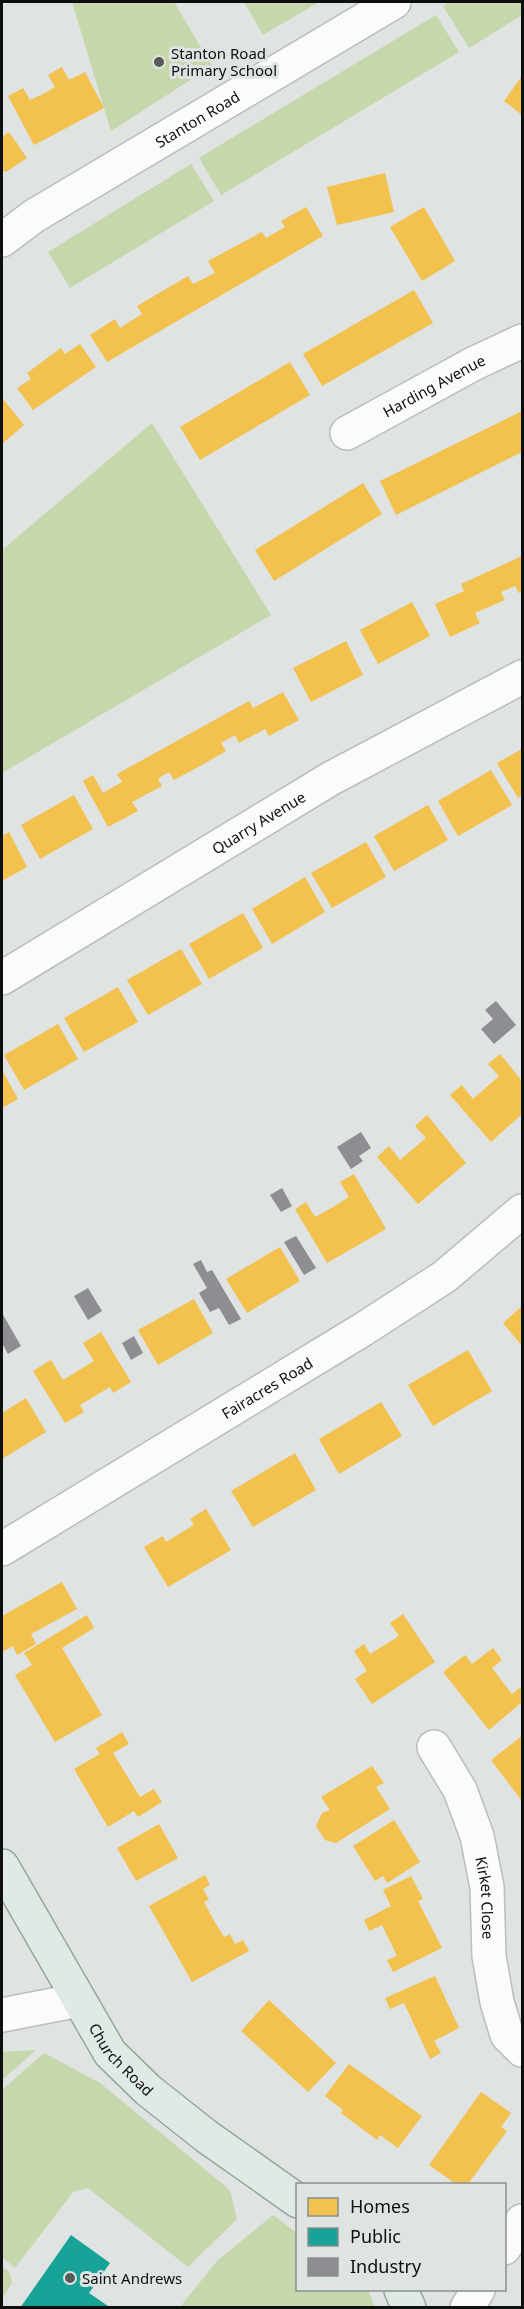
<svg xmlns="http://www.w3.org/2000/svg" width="524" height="2309" viewBox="0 0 524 2309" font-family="'Noto Sans',sans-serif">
  <rect width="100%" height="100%" fill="#dfe3e1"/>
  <g fill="#c5d7ab">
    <path d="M72,2H174L212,66L111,131Z"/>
    <path d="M244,2H319L263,35Z"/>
    <path d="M450,2H522V15L469,48L443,6Z"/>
    <path d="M436,15L459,52L221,195L199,158Z"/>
    <path d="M191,164L214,201L70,288L48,252Z"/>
    <path d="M152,423L271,615L2,773V550Z"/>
    <path d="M36,2050L2,2080V2052Z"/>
    <path d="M44,2053L100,2083L230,2190L237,2219L188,2267L88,2188L73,2192L15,2268L2,2257V2090Z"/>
    <path d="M273,2215L297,2233L298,2290H368L375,2307H180L217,2261Z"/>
    <path d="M2,2266L10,2273L12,2283L2,2299Z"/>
  </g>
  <g fill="#f2c14e">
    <path d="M62,67L69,80L85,72L104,108L34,145L8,96L23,88L30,100L43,94L55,87L48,75Z"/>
    <path d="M522,76V115L504,101Z"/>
    <path d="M9,132L27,158L6,172L2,170V137Z"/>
    <path d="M385,173L394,212L337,225L327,187Z"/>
    <path d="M306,207L323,236L107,362L90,335L115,319L120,328L142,314L137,306L188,276L193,284L215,273L208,261L262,232L266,238L285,227L281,221Z"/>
    <path d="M424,207L455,261L422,281L390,227Z"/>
    <path d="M414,290L433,323L322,386L303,354Z"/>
    <path d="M80,344L96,367L33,410L17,388L31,379L27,373L61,348L65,354Z"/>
    <path d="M290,362L310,395L200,460L180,427Z"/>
    <path d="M3,399L24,425L2,444V401Z"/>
    <path d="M522,411V452L396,515L380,481Z"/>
    <path d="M363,483L382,514L274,581L255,550Z"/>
    <path d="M522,556V592L519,593L515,586L501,592L505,600L475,613L480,623L450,637L435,604L464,591L461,584Z"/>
    <path d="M412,602L430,636L378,664L360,630Z"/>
    <path d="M346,641L363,675L311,702L293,668Z"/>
    <path d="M283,692L299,720L269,736L265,729L239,743L235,735L221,743L226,751L200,766L174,780L169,772L162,776L158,779L162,786L132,802L138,811L108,827L83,781L93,775L103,793L122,782L117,774L249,701L253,708Z"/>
    <path d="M522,749V795L518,798L497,763Z"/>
    <path d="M491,770L512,805L458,836L438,801Z"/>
    <path d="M74,795L93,829L40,859L21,825Z"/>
    <path d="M428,805L448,840L394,871L374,836Z"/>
    <path d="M9,832L27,867L2,881V836Z"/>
    <path d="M366,842L386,877L332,908L311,873Z"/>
    <path d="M305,877L325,912L272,944L252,909Z"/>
    <path d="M243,913L263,948L209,979L189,944Z"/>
    <path d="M181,949L202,984L148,1015L127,980Z"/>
    <path d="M118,987L138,1022L84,1052L64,1018Z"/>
    <path d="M58,1024L78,1059L24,1090L4,1055Z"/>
    <path d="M500,1054L522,1081V1114L491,1142L450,1095L462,1085L473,1099L499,1076L488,1064Z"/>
    <path d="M2,1070L18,1099L2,1108Z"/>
    <path d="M427,1115L466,1163L418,1204L377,1157L389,1146L400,1160L426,1138L415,1126Z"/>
    <path d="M354,1174L386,1229L327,1263L295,1209L306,1202L315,1217L333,1207L349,1197L340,1182Z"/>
    <path d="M280,1247L300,1281L247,1313L226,1279Z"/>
    <path d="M194,1299L213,1333L158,1365L138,1330Z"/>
    <path d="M522,1306V1346L503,1323Z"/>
    <path d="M101,1332L131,1382L113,1393L110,1387L80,1405L84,1412L65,1423L33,1371L51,1360L63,1380L94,1361L83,1343Z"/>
    <path d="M468,1350L492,1391L433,1426L408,1385Z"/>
    <path d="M26,1398L46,1432L2,1459V1413Z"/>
    <path d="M381,1402L402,1436L339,1474L319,1439Z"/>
    <path d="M295,1453L316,1490L253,1527L231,1491Z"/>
    <path d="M206,1509L231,1550L168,1587L144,1547L163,1536L166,1542L194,1525L190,1519Z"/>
    <path d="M62,1582L77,1609L31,1634L36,1644L17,1655L13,1646L2,1652V1616Z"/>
    <path d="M403,1614L435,1662L372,1704L355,1679L367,1671L354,1651L364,1644L370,1654L399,1636L390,1623Z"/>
    <path d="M87,1615L94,1628L62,1648L102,1715L55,1742L15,1675L32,1665L24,1653Z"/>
    <path d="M493,1648L502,1660L492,1668L512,1694L522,1686V1702L489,1730L443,1672L465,1655L472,1664Z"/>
    <path d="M122,1732L129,1744L113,1753L140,1797L154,1789L162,1802L138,1817L134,1811L108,1827L74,1769L100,1754L96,1748Z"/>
    <path d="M522,1736V1801L491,1760Z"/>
    <path d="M372,1766L384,1783L376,1787L390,1809L336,1843L325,1840L316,1826L322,1813L330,1810L321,1797Z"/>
    <path d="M394,1820L420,1862L387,1883L383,1876L375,1881L353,1846Z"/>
    <path d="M159,1824L178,1858L136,1881L117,1848Z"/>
    <path d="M205,1875L210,1885L203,1889L209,1900L204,1902L213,1919L224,1937L230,1934L235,1944L243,1940L249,1951L192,1982L149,1906Z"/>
    <path d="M411,1876L423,1899L418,1901L442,1948L393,1972L387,1960L397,1956L382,1925L369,1931L364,1920L391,1906L383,1890Z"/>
    <path d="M435,1976L459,2028L434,2041L441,2053L430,2059L404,2003L390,2009L385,1998Z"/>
    <path d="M269,2000L336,2063L308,2092L241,2031Z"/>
    <path d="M349,2064L422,2116L398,2148L380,2135L377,2140L341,2113L343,2110L325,2096Z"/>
    <path d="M481,2092L511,2113L501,2127L507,2131L468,2184H456L429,2165Z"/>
  </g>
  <path fill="#17a398" d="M71,2235L110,2263L89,2293L111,2308H20Z"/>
  <g fill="#8d8d92">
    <path d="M496,1001L516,1025L494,1044L481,1029L493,1019L485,1010Z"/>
    <path d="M361,1132L371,1148L359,1156L363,1161L351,1169L337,1147Z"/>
    <path d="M282,1188L292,1206L281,1212L270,1195Z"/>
    <path d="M296,1236L316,1268L304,1275L284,1242Z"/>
    <path d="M201,1260L207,1272L212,1270L241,1319L229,1325L219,1308L210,1312L199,1293L207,1288L193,1264Z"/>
    <path d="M88,1288L102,1311L88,1320L74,1296Z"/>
    <path d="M2,1313L21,1346L8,1354L2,1343Z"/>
    <path d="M134,1336L143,1353L131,1360L122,1343Z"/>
  </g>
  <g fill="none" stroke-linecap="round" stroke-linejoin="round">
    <defs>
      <g id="minor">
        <path id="s1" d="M2,240L34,216L394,2"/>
        <path id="s2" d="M347,433L473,364L522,341"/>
        <path id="s3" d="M2,978L330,779L522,677"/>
        <path id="s4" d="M2,1549L362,1330L444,1277L522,1211"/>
        <path id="s5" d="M434,1747L460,1790L477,1836L487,1887L489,1956L497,2002L507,2035L522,2050"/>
        <path d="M2,2015L79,2000"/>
        <path d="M504,2248L522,2221"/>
        <path d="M467,2308L478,2290"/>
      </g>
      <g id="major">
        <path id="s6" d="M2,1866L110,2053L148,2090L206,2136L298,2201"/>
        <path d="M401,2290L409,2308"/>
      </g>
    </defs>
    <use href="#minor" stroke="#babdbc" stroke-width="36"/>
    <use href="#major" stroke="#94a79b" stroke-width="36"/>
    <use href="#minor" stroke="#fafbfa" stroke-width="33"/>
    <use href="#major" stroke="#e0eae4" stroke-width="33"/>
  </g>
  <g fill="#575a58" stroke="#dee4e2" stroke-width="2">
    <circle cx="159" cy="62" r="6"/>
    <circle cx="70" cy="2278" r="6"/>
  </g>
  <g text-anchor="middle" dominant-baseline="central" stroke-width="6" stroke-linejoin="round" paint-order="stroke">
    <g font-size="15" fill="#0e100f" stroke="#dee4e2" text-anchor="start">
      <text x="171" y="53">Stanton Road<tspan x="171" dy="17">Primary School</tspan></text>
      <text x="82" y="2278">Saint Andrews</text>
    </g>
    <g font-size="15" fill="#0e100f" stroke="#dee4e2">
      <text stroke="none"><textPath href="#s1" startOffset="230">Stanton Road</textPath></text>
      <text stroke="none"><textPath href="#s2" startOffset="99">Harding Avenue</textPath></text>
      <text stroke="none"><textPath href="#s3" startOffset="300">Quarry Avenue</textPath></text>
      <text stroke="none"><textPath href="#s4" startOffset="310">Fairacres Road</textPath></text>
      <text stroke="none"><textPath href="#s5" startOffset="162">Kirket Close</textPath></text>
      <text stroke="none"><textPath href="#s6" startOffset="228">Church Road</textPath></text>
    </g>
  </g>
  <rect width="524" height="2309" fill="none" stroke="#0e100f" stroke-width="6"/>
  <rect x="296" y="2183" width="210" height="108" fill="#dee4e2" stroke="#8b8f8e" stroke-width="1.5"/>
  <rect x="308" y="2198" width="30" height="18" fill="#f2c14e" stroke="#8b8f8e" stroke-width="1.5"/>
  <text x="350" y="2213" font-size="18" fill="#0e100f">Homes</text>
  <rect x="308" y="2228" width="30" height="18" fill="#17a398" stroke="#8b8f8e" stroke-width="1.5"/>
  <text x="350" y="2243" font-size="18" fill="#0e100f">Public</text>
  <rect x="308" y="2258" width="30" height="18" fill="#8d8d92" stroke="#8b8f8e" stroke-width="1.5"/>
  <text x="350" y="2273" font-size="18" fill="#0e100f">Industry</text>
</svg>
